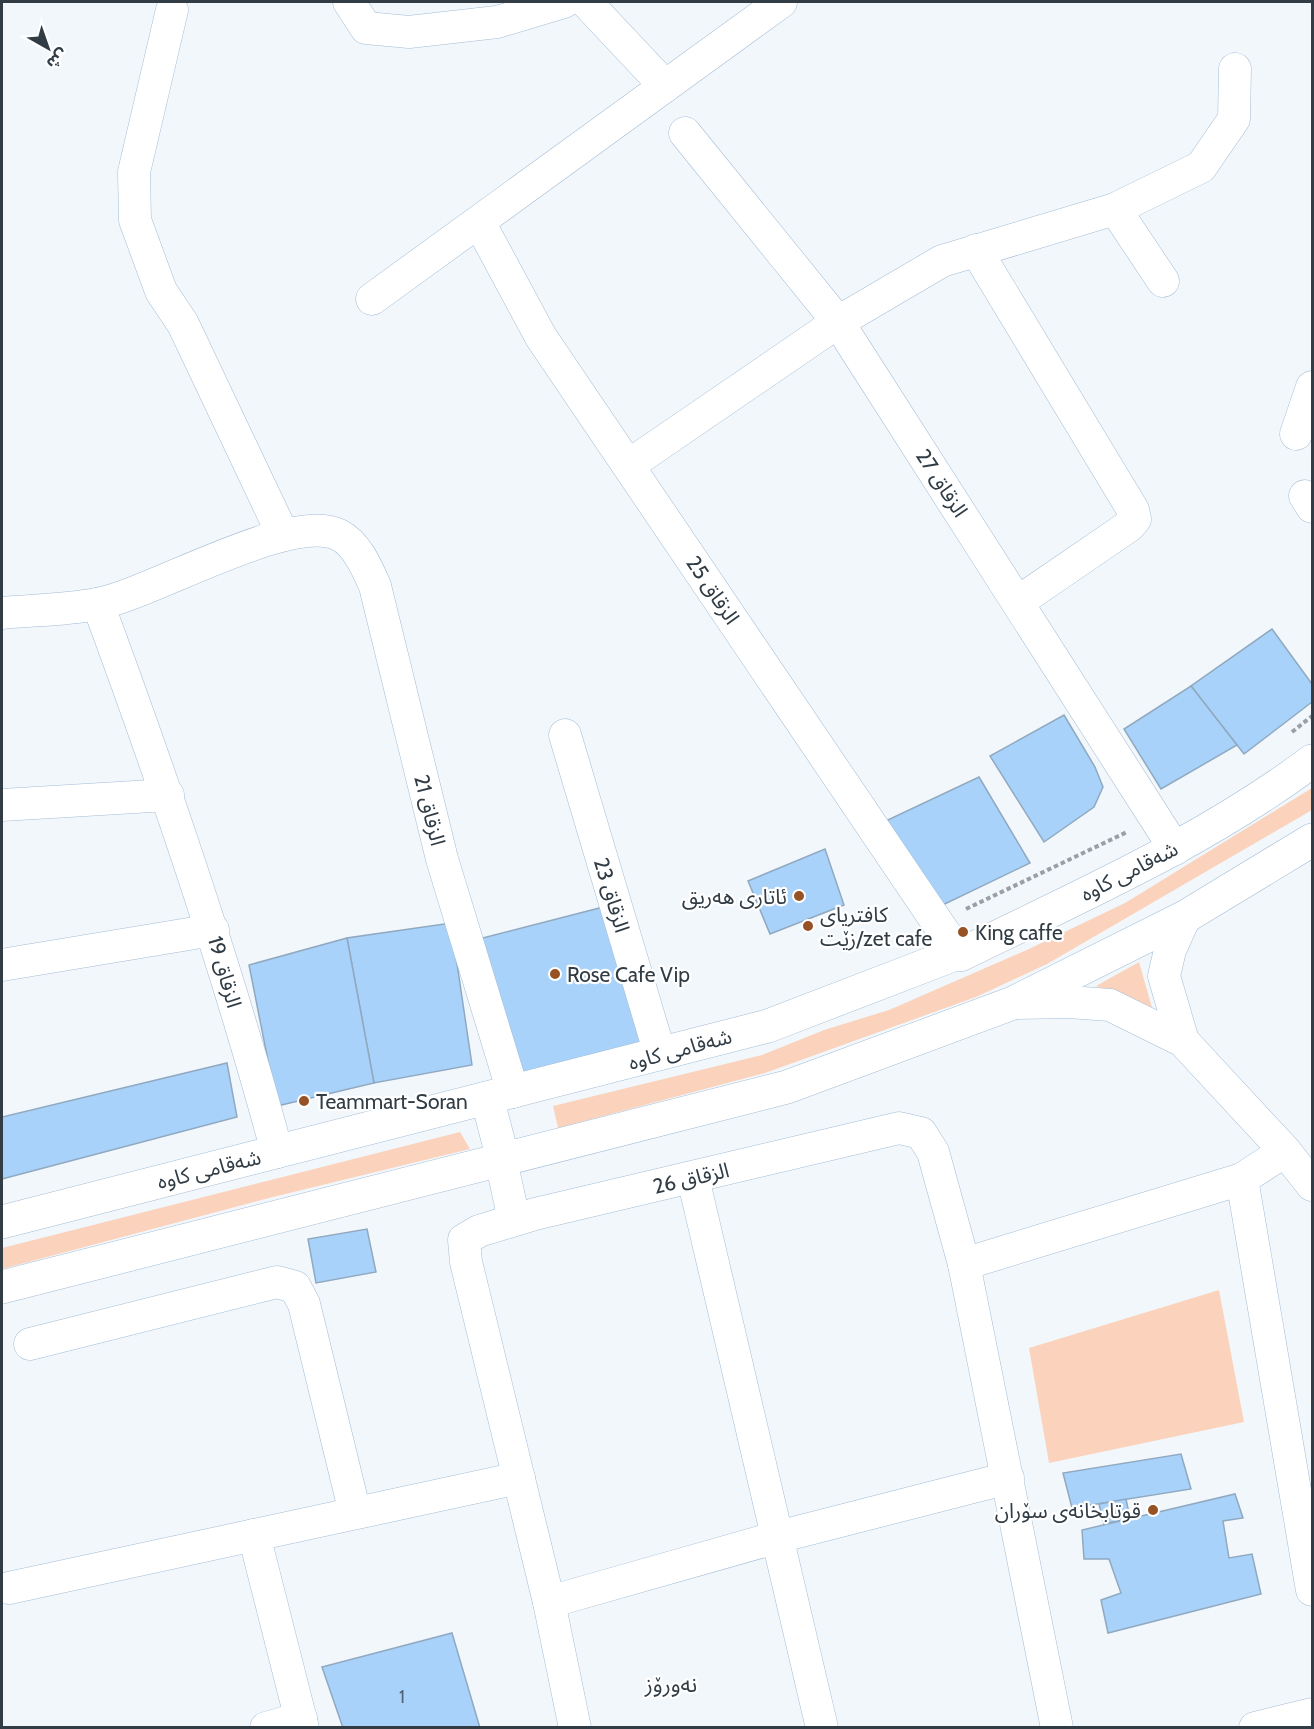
<svg xmlns="http://www.w3.org/2000/svg" width="1314" height="1729" viewBox="0 0 1314 1729" font-family="Cabin,'Noto Sans Arabic',sans-serif">
  <rect width="100%" height="100%" fill="#f2f7fc"/>
  <g fill="#fbd3bd">
    <path d="M1312,788V810L1047,964L976,997L765,1073L558,1128L553,1106L762,1055L824,1030L889,1010L1029,949L1125,903Z"/>
    <path d="M1139,962L1153,1011L1096,986Z"/>
    <path d="M460,1132L470,1149L269,1198L2,1269V1248Z"/>
    <path d="M1219,1290L1244,1422L1049,1463L1029,1348Z"/>
  </g>
  <g fill="#a8d2f9" stroke="#90a9c0" stroke-width="1.5">
    <path d="M1272,629L1312,684V702L1244,754L1191,686Z"/>
    <path d="M1191,686L1237,745L1161,789L1124,729Z"/>
    <path d="M1064,715L1095,767L1103,787L1094,807L1044,842L990,756Z"/>
    <path d="M979,777L1030,863L926,913L877,825Z"/>
    <path d="M825,849L844,905L770,934L748,881Z"/>
    <path d="M615,904L656,1052L513,1092L467,942Z"/>
    <path d="M451,923L472,1065L374,1083L347,938Z"/>
    <path d="M347,938L374,1083L277,1106L249,965Z"/>
    <path d="M227,1063L237,1117L2,1179V1117Z"/>
    <path d="M367,1229L376,1272L316,1283L308,1239Z"/>
    <path d="M1181,1454L1191,1489L1072,1508L1063,1473Z"/>
    <path d="M1235,1494L1243,1518L1223,1521L1229,1558L1252,1554L1261,1594L1108,1633L1101,1600L1121,1593L1109,1559H1084L1082,1530Z"/>
    <path d="M1126,1499L1130,1518L1104,1524L1099,1504Z"/>
    <path d="M452,1633L480,1728H343L322,1667Z"/>
  </g>
  <g fill="none" stroke-linecap="round" stroke-linejoin="round">
    <defs>
      <g id="minor">
        <path d="M349,2L366,28L409,32L497,22L564,2"/>
        <path d="M586,2L665,86"/>
        <path d="M172,10L134,172L135,220L161,291L183,324L283,535"/>
        <path d="M685,133L838,322L1175,849"/>
        <path d="M1115,209L1163,281"/>
        <path d="M479,222L541,337L958,953"/>
        <path d="M976,250L1133,510L1135,519L1129,526L1018,602"/>
        <path d="M372,299L781,2"/>
        <path d="M1296,434L1312,387"/>
        <path d="M629,465L838,322L942,261L1115,209L1201,167L1234,119L1235,69"/>
        <path d="M1305,496L1312,507"/>
        <path d="M98,604C165,785 227,966 277,1152"/>
        <path d="M2,613C33,610 66,610 97,604C152,594 290,511 339,535C357,544 367,568 375,586L442,859L513,1092"/>
        <path d="M565,735L660,1054"/>
        <path d="M2,805L168,795"/>
        <path d="M2,965L213,930"/>
        <path d="M1013,1003L1069,1002L1110,1005L1183,1041L1285,1151L1312,1185"/>
        <path d="M1183,1041L1164,976L1170,950L1185,917"/>
        <path d="M501,1160L514,1220"/>
        <path d="M693,1178L822,1728"/>
        <path d="M1242,1179L1312,1590"/>
        <path d="M964,1264L1242,1179L1285,1151"/>
        <path d="M30,1344L277,1282L295,1287L304,1304L355,1513"/>
        <path d="M254,1535L303,1728"/>
        <path d="M9,1588L519,1478"/>
        <path d="M549,1602L778,1537L1008,1478"/>
        <path d="M266,1728L301,1718"/>
        <path d="M575,1728L549,1602L466,1262L464,1240L479,1231L535,1214L899,1128L921,1133L933,1152L964,1264L1057,1728"/>
        <path d="M1255,1728L1312,1714"/>
      </g>
      <g id="major">
        <path d="M487,1098L503,1159"/>
        <path d="M2,1222L768,1026L958,953L960,955C1080,896 1204,842 1312,761"/>
        <path d="M2,1287L787,1087L1013,1003L1185,917L1312,840"/>
      </g>
    </defs>
    <use href="#minor" stroke="#a4bdd5" stroke-width="33"/>
    <use href="#major" stroke="#a4bdd5" stroke-width="34"/>
    <g stroke="#98a0a7" stroke-width="4" stroke-dasharray="4.5 3" stroke-linecap="butt">
      <path d="M1292,732L1312,716"/>
      <path d="M966,909L1127,832"/>
    </g>
    <use href="#minor" stroke="#fff" stroke-width="32"/>
    <use href="#major" stroke="#fff" stroke-width="33"/>
  </g>
  <g fill="#965224" stroke="#fff" stroke-width="2">
    <circle cx="799" cy="896" r="6"/>
    <circle cx="808" cy="926" r="6"/>
    <circle cx="963" cy="932" r="6"/>
    <circle cx="555" cy="974" r="6"/>
    <circle cx="304" cy="1101" r="6"/>
    <circle cx="1153" cy="1510" r="6"/>
  </g>
  <g text-anchor="middle" dominant-baseline="central" stroke-width="4.5" stroke-linejoin="round" paint-order="stroke">
    <g font-size="18" fill="#4f6272">
      <text x="402" y="1697">1</text>
    </g>
    <g font-size="21" fill="#313c45" stroke="#fff">
      <text transform="translate(942 483) rotate(57)">الزقاق 27</text>
      <text transform="translate(713 590) rotate(56)">الزقاق 25</text>
      <text transform="translate(430 810) rotate(76)">الزقاق 21</text>
      <text transform="translate(1129 871) rotate(-27)">شەقامی کاوە</text>
      <text transform="translate(612 895) rotate(73)">الزقاق 23</text>
      <text transform="translate(225 972) rotate(74)">الزقاق 19</text>
      <text transform="translate(680 1049) rotate(-15)">شەقامی کاوە</text>
      <text transform="translate(209 1169) rotate(-14)">شەقامی کاوە</text>
      <text transform="translate(691 1178) rotate(-13)">الزقاق 26</text>
    </g>
    <g font-size="21" fill="#313c45" stroke="#fff" text-anchor="start">
      <text x="787" y="896" text-anchor="end">ئاتاری هەریق</text>
      <text x="820" y="914">کافتریای<tspan x="820" dy="24">زێت/zet cafe</tspan></text>
      <text x="975" y="932">King caffe</text>
      <text x="567" y="974">Rose Cafe Vip</text>
      <text x="316" y="1101">Teammart-Soran</text>
      <text x="1141" y="1510" text-anchor="end">قوتابخانەی سۆران</text>
    </g>
    <g font-size="22" fill="#313c45" stroke="#fff">
      <text x="671" y="1684">نەورۆز</text>
    </g>
  </g>
  <rect width="1314" height="1729" fill="none" stroke="#313c45" stroke-width="6"/>
  <g transform="translate(48 48) rotate(140)" stroke="#ffffff" stroke-width="4.5" paint-order="stroke">
  <path d="M0-4.5L10 22L0 15L-10 22Z" fill="#313c45"/>
  <text y="-9" font-size="16" font-weight="bold" text-anchor="middle" fill="#313c45">ش</text>
  </g>
</svg>
